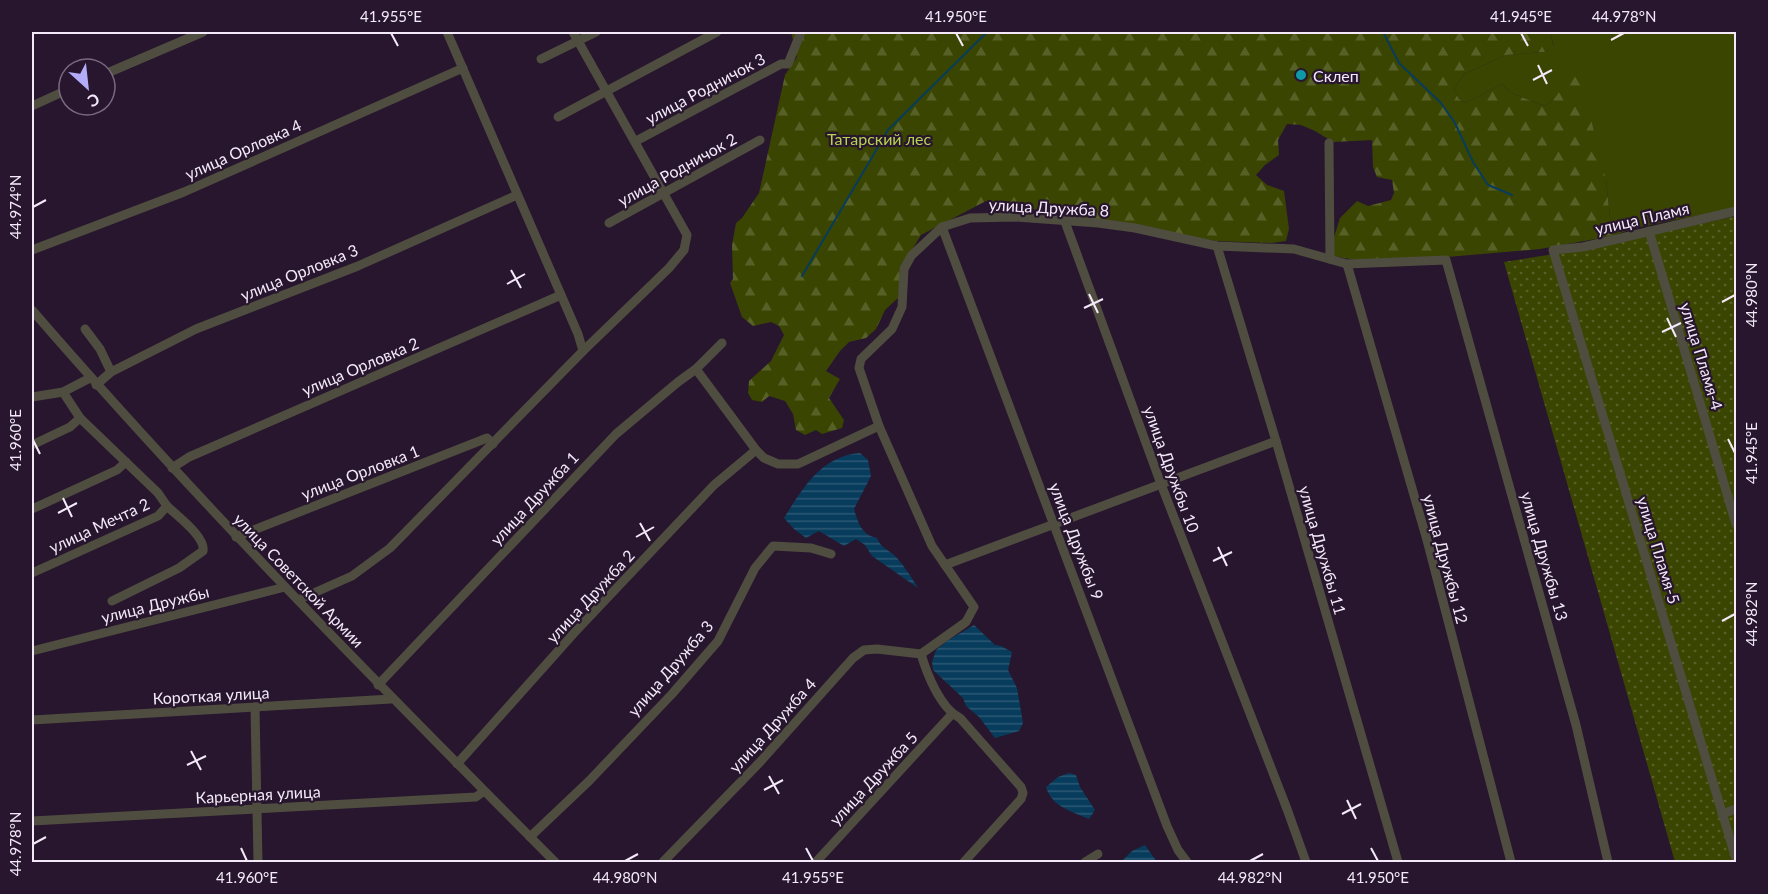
<svg xmlns="http://www.w3.org/2000/svg" width="1768" height="894" viewBox="0 0 1768 894" font-family="Lato,sans-serif">
  <defs>
    <pattern id="forest-firs" width="22" height="20" patternUnits="userSpaceOnUse" patternTransform="scale(1.5)"><rect width="22" height="20" fill="#3a4501"/><path d="M5 1l3.5 6h-7zM16 11l3.5 6h-7z" fill="#576027"/></pattern>
    <pattern id="park-dots" width="8" height="8" patternUnits="userSpaceOnUse" patternTransform="scale(1.5)"><rect width="8" height="8" fill="#3a4501"/><path d="M2 2h.1M6 6h.1" fill="none" stroke="#576027" stroke-width="1.8" stroke-linecap="round"/></pattern>
    <pattern id="water-rules" width="6" height="5" patternUnits="userSpaceOnUse" patternTransform="scale(1.5)"><rect width="6" height="5" fill="#073c5c"/><path d="M0 2.5h6" fill="none" stroke="#2c5874"/></pattern>
  </defs>
  <rect width="100%" height="100%" fill="#27162e"/>
  <path fill="#3a4501" d="M1550,32H1736V208L1635,228L1612,236L1606,180L1562,84L1558,96L1545,106L1511,93L1502,84L1466,103L1459,99L1454,89L1464,74L1506,55L1544,52L1554,46Z"/>
  <path fill="url(#forest-firs)" d="M791,32H1550L1554,47L1544,52L1506,55L1464,74L1454,89L1459,99L1466,103L1502,84L1511,93L1545,106C1557,97 1564,91 1558,76L1569,72L1580,75L1606,180L1612,236L1540,249L1401,261L1355,260L1334,256L1331,247L1340,218L1357,201L1368,206L1391,200L1394,193L1392,180L1377,177L1373,167L1372,140L1333,142L1315,131L1301,125L1287,124L1278,140L1279,155L1265,165L1256,175L1267,185L1284,191L1289,229L1286,241L1271,243L1216,241L986,201L921,235L901,268L898,298L885,310L876,329L866,338L849,342L840,351L826,371L840,379L829,398L844,420L842,428L822,434L816,430L805,435L796,430L793,414L785,401L769,396L762,402L752,400L748,393L749,381L771,361L784,335L779,326L771,322L753,326L742,317L730,283L733,279L732,245L736,223L742,218L759,193L785,75L797,57Z"/>
  <path fill="url(#park-dots)" d="M1736,216V862H1675L1504,262L1586,249Z"/>
  <g fill="url(#water-rules)">
    <path d="M860,453L868,460L871,476L854,509C858,523 862,535 877,538C881,548 887,549 894,555C904,565 911,577 918,588L872,556L865,545L856,539L844,546L819,531L806,538L794,529L784,518C803,488 821,456 860,453Z"/>
    <path d="M974,625L995,645L1001,646L1012,652L1008,670L1017,688L1023,723L1019,731L995,738L979,717L966,706L963,698L933,670L932,662L936,650L947,641Z"/>
    <path d="M1069,773L1076,775L1080,787L1095,810L1089,819C1071,811 1052,807 1046,787L1058,777Z"/>
    <path d="M1145,845L1157,862H1121L1132,851Z"/>
  </g>
  <g fill="none" stroke-linecap="round" stroke-linejoin="round">
    <g stroke="#073c5c" stroke-width="2">
      <path d="M1383,32L1399,63L1441,103L1455,123L1473,162L1488,185L1512,195"/>
      <path d="M802,276L888,130L987,32"/>
    </g>
    <g stroke="#4f4d3f" stroke-width="9">
      <path d="M447,32L578,334L583,351"/>
      <path d="M541,59L596,32"/>
      <path d="M105,74L203,32"/>
      <path d="M32,106L69,89"/>
      <path d="M558,117L717,32"/>
      <path d="M636,141L781,64H788L801,32"/>
      <path d="M1329,143L1330,259"/>
      <path d="M1736,211L1583,247L1553,250L1736,859"/>
      <path d="M1064,219L1161,484L1287,809L1306,862"/>
      <path d="M609,223L760,140"/>
      <path d="M942,227L1167,826L1178,850L1187,862"/>
      <path d="M1649,231L1736,524"/>
      <path d="M1217,246L1276,441L1398,862"/>
      <path d="M32,250L184,192L463,68"/>
      <path d="M1347,264L1427,540L1511,862"/>
      <path d="M32,310C198,502 376,682 555,862"/>
      <path d="M85,329L100,349L111,372"/>
      <path d="M696,369L756,450"/>
      <path d="M96,385L111,372L196,329L358,266L517,195"/>
      <path d="M32,397L63,392L90,378"/>
      <path d="M32,445L70,427L80,418"/>
      <path d="M172,468L189,457L561,295"/>
      <path d="M32,509L117,470L126,462"/>
      <path d="M236,537L487,438L493,444"/>
      <path d="M945,565L1276,441"/>
      <path d="M32,573L158,516L167,506L158,493L80,418L63,392"/>
      <path d="M298,600L352,576L390,548L583,351L669,268L684,250L687,235L573,32"/>
      <path d="M112,601L179,568L203,551C206,537 177,516 167,506"/>
      <path d="M32,651L285,587"/>
      <path d="M921,654L966,622L974,607L932,546L879,426L859,368L861,359L892,329L902,307L904,269L911,256L942,227L970,218L1016,217L1098,223L1135,228L1217,246L1294,249L1347,264L1446,260L1576,725L1608,862"/>
      <path d="M921,654C927,674 940,708 960,718L1021,787L1023,793L1021,799L964,862"/>
      <path d="M378,685L616,434L678,382L696,369L722,343"/>
      <path d="M255,707L258,862"/>
      <path d="M32,720L391,699"/>
      <path d="M457,764L575,632L714,485L756,450L764,458L778,464H798L879,426"/>
      <path d="M1722,814L1736,809"/>
      <path d="M32,821L476,797L484,791"/>
      <path d="M530,837L589,781L672,694L718,641L755,568L773,546L811,548L831,554"/>
      <path d="M663,862L760,762L853,658L864,650L877,649L921,654"/>
      <path d="M816,862L952,714"/>
      <path d="M1085,862L1098,854"/>
    </g>
  </g>
  <path fill="none" stroke="#f4e9f9" stroke-width="2" d="M391,33L398,46M956,33L963,46M1521,33L1528,46M1611,40L1624,33M1538,65L1547,84M1533,80L1552,70M33,207L46,200M511,270L521,288M507,284L525,274M1089,294L1098,313M1722,302L1735,295M1084,308L1103,299M1667,318L1676,337M1662,332L1681,323M1728,439L1735,453M33,440L40,454M63,498L72,517M58,513L77,503M640,523L650,541M636,537L654,527M1218,547L1227,566M1213,561L1232,552M1722,621L1735,614M191,751L201,770M187,765L206,756M769,776L779,794M764,790L783,780M1347,800L1356,819M1342,814L1361,804M33,844L46,837M241,848L247,861M806,848L813,861M1371,848L1378,861M625,861L638,854M1250,861L1263,854"/>
  <circle fill="#0f9aa8" stroke="#27162e" stroke-width="2" cx="1301" cy="75" r="6"/>
  <g text-anchor="middle" dominant-baseline="central" stroke-width="4.5" stroke-linejoin="round" paint-order="stroke">
    <g font-size="16" fill="#f4e9f9" stroke="#27162e" text-anchor="start">
      <text x="1313" y="75">Склеп</text>
    </g>
    <g font-size="16" fill="#f4e9f9" stroke="#27162e">
      <text transform="translate(705 88) rotate(-28)">улица Родничок 3</text>
      <text transform="translate(243 149) rotate(-24)">улица Орловка 4</text>
      <text transform="translate(677 169) rotate(-29)">улица Родничок 2</text>
      <text transform="translate(1049 207) rotate(3)">улица Дружба 8</text>
      <text transform="translate(1642 218) rotate(-13)">улица Пламя</text>
      <text transform="translate(299 272) rotate(-22)">улица Орловка 3</text>
      <text transform="translate(1702 356) rotate(73)">улица Пламя-4</text>
      <text transform="translate(360 366) rotate(-23)">улица Орловка 2</text>
      <text transform="translate(1172 469) rotate(70)">улица Дружбы 10</text>
      <text transform="translate(360 472) rotate(-21)">улица Орловка 1</text>
      <text transform="translate(534 498) rotate(-47)">улица Дружба 1</text>
      <text transform="translate(99 525) rotate(-25)">улица Мечта 2</text>
      <text transform="translate(1077 541) rotate(69)">улица Дружбы 9</text>
      <text transform="translate(1323 550) rotate(74)">улица Дружбы 11</text>
      <text transform="translate(1659 550) rotate(73)">улица Пламя-5</text>
      <text transform="translate(1545 556) rotate(74)">улица Дружбы 13</text>
      <text transform="translate(1446 559) rotate(75)">улица Дружбы 12</text>
      <text transform="translate(299 580) rotate(46)">улица Советской Армии</text>
      <text transform="translate(590 596) rotate(-47)">улица Дружба 2</text>
      <text transform="translate(155 604) rotate(-14)">улица Дружбы</text>
      <text transform="translate(670 668) rotate(-49)">улица Дружба 3</text>
      <text transform="translate(211 695) rotate(-3)">Короткая улица</text>
      <text transform="translate(772 725) rotate(-48)">улица Дружба 4</text>
      <text transform="translate(873 778) rotate(-47)">улица Дружба 5</text>
      <text transform="translate(258 794) rotate(-3)">Карьерная улица</text>
    </g>
    <g font-size="16" fill="#b7d150" stroke="#27162e">
      <text x="879" y="138">Татарский лес</text>
    </g>
  </g>
  <rect width="1768" height="894" fill="none" stroke="#27162e" stroke-width="66"/>
  <g transform="translate(87 87) rotate(153)"><circle r="28" fill="#27162e" stroke="#796a7f" stroke-width="1.5"/>
  <path d="M0-4.5L10 22L0 15L-10 22Z" fill="#b3adf9"/>
  <text y="-9" font-size="16" font-weight="bold" text-anchor="middle" fill="#f4e9f9">С</text>
  </g>
  <rect x="33" y="33" width="1702" height="828" fill="none" stroke="#f4e9f9" stroke-width="2"/>
  <g font-size="15" text-anchor="middle" fill="#f4e9f9">
    <text x="391" y="22">41.955°E</text>
    <text x="956" y="22">41.950°E</text>
    <text x="1521" y="22">41.945°E</text>
    <text x="1624" y="22">44.978°N</text>
    <text transform="translate(16 207) rotate(-90)" y="5">44.974°N</text>
    <text transform="translate(1752 295) rotate(-90)" y="5">44.980°N</text>
    <text transform="translate(16 440) rotate(-90)" y="5">41.960°E</text>
    <text transform="translate(1752 453) rotate(-90)" y="5">41.945°E</text>
    <text transform="translate(1752 614) rotate(-90)" y="5">44.982°N</text>
    <text transform="translate(16 844) rotate(-90)" y="5">44.978°N</text>
    <text x="247" y="883">41.960°E</text>
    <text x="625" y="883">44.980°N</text>
    <text x="813" y="883">41.955°E</text>
    <text x="1250" y="883">44.982°N</text>
    <text x="1378" y="883">41.950°E</text>
  </g>
</svg>
